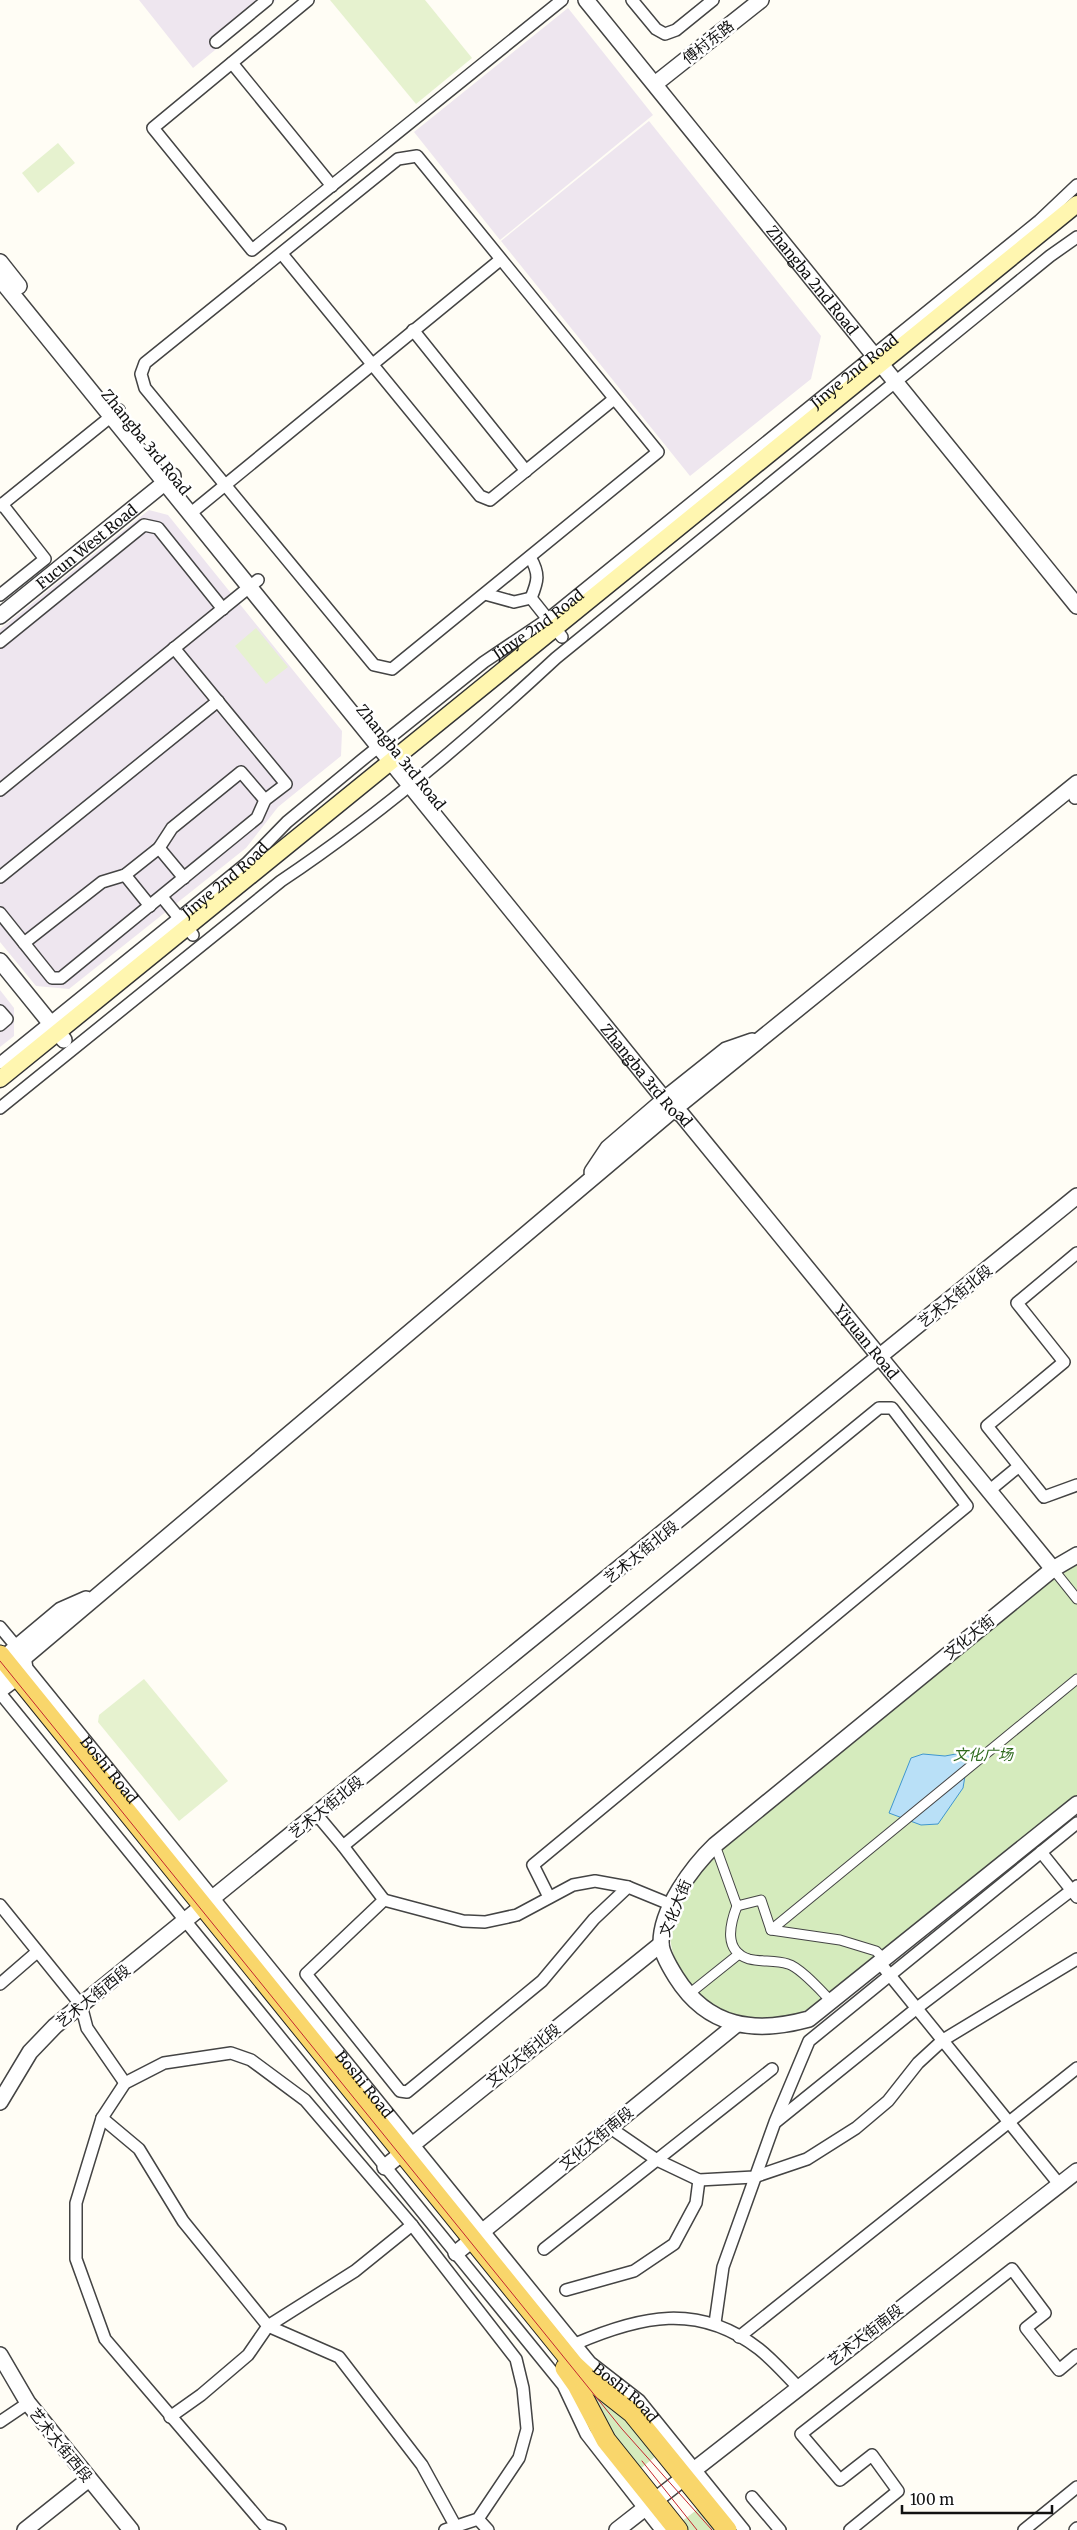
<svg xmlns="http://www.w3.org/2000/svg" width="1077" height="2530" viewBox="0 0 1077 2530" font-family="Merriweather,'Noto Sans SC',serif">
  <rect width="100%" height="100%" fill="#fffdf5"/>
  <g fill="#eee6ef">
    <path d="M139,0H276L193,68Z"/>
    <path d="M568,8L653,115L500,240L414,132Z"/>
    <path d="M649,121L821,336L811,379L690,476L501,241Z"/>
    <path d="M149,510L168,515L342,731L341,756L278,807L246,848L69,989L36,986L0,942V629Z"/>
    <path d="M0,990L14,1008V1036L0,1047Z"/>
  </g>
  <g fill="#d5ebbd">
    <path d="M1077,1564V1797L825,2000C804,2012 781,2023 757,2021C746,2021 730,2016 720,2012C696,2002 666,1958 671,1931C676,1897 698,1873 720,1848L1064,1571Z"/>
    <path d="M600,2396L619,2412L657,2455L639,2470L591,2403Z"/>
    <path d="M699,2508L717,2530H688L681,2522Z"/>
  </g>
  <g fill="#e6f2cf">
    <path d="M330,0H425L472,58L416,104Z"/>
    <path d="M58,143L75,163L38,193L22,173Z"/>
    <path d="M256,628L288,667L266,684L235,646Z"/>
    <path d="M144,1679L228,1781L179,1821L98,1722L99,1715Z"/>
  </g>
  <path fill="#b9e0f7" stroke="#3f96cf" d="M972,1751L982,1752L965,1776L963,1788L938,1824L921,1825L889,1813L911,1758L923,1754L945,1756Z"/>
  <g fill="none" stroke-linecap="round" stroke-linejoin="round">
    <defs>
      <g id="pedestrian">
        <path d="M1053,1569L1077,1599"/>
        <path d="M715,1845L737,1906L761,1900L771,1930L840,1940L876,1951L885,1960"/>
        <path d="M737,1906C730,1924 723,1951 749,1959C761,1962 776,1960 788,1964C800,1967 822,1992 832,2002"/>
        <path d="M771,1930L1077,1679"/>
        <path d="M689,1994L739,1954"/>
      </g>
      <g id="minor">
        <path d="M308,0L153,128L252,250L562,0"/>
        <path d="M632,0L656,29L665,34L676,30L713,0"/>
        <path d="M216,42L267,0"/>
        <path d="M232,63L332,186"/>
        <path d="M417,156L658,452L392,669L374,665L145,388L141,374L145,363L398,159Z"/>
        <path d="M282,254L480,496L490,500L614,399"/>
        <path d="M413,330L526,471"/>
        <path d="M0,506L119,410"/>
        <path d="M191,513L500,260"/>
        <path d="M530,557C540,574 538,581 531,598"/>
        <path d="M485,594L514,602L531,598"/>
        <path d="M0,595L45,559L2,504"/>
        <path d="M531,598L562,637"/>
        <path d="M0,642L144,525L158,528L223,609"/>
        <path d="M0,790L258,580"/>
        <path d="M1075,798L1077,797"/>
        <path d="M159,848L184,878"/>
        <path d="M125,875L150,906"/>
        <path d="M0,877L218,701"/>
        <path d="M162,897L193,935"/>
        <path d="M0,913L52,978H61L257,818L265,800L286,784L174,648"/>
        <path d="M24,943L102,882L125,875L159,848L172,828L241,772L265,800"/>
        <path d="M0,1011L7,1019L0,1025"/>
        <path id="s1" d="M0,1063L247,863L287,822L362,760L484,662L548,619L1039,221L1077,185"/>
        <path d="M0,1108L281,881C377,817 471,737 556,658L1050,256L1077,237"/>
        <path d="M1077,1253L1017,1303L1064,1362L987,1426L1044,1497L1077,1485"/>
        <path d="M990,1490L1018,1467"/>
        <path id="s2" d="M0,1627L25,1657L27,1668L590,2362L639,2400L744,2530"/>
        <path d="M0,1693L563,2385L586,2434L661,2530"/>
        <path d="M317,1815L343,1846L879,1408H892L967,1506L533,1865L549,1897"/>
        <path d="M343,1846L384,1900L306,1974L400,2091L407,2092L542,1981L594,1919L628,1887"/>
        <path d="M1041,1852L1077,1897"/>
        <path d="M384,1900L463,1921L485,1922L517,1915L573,1885L595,1881L628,1887L672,1905"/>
        <path d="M0,1905L81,2005L87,2028L125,2083"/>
        <path d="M880,1963L1059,2184"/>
        <path d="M0,1984L37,1952"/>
        <path d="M102,2118L139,2149L183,2221L268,2326L339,2357L422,2465L456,2527"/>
        <path d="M777,2121L917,2008L1077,1886"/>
        <path d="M609,2127L657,2160L699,2180L754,2177L807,2159L856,2128L888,2101L918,2063L943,2040L1077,1959"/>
        <path d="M544,2249L772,2069"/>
        <path d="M566,2290L634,2271L674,2244L696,2203L699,2180"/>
        <path d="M715,2323L723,2267L775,2122L809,2041L1077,1823"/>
        <path d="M739,2337L1077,2068"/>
        <path d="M575,2344C640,2316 698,2302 759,2349C773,2360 785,2374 798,2387"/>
        <path d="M170,2417L201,2395L248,2355L268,2326L355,2271L412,2225"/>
        <path d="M0,2422L28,2403"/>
        <path d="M752,2497L780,2530"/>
        <path d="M478,2519L488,2530"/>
        <path d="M280,2530L264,2525L105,2339L76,2259V2203L102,2118L125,2083L164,2063L231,2053L251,2060L305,2100L412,2225L516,2359L523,2388L527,2429L519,2458L478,2519L445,2530"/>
        <path d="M850,2530L898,2491L872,2455L840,2480L801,2434L1012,2269L1045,2313L1026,2328L1059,2370L1077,2355"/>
        <path d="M1024,2530L1077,2487"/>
        <path d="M1075,2530L1077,2528"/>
      </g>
      <g id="tertiary">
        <path id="s3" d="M586,0L1077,606"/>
        <path d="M655,84L761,0"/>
        <path d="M0,262L19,286"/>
        <path id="s4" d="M0,279L673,1110L682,1115L1053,1569"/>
        <path id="s5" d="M0,616L173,476"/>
        <path d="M0,961L64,1040"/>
        <path d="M592,1172L608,1148L672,1093L726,1050L752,1041"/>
        <path d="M1077,1555L1053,1569L715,1845C692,1867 661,1909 661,1943C661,1953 671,1969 676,1977C708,2028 755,2034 809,2019L1077,1804"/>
        <path d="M0,1661L61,1610L86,1599"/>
        <path d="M0,1678L673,1110L1077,783"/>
        <path d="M0,1690L19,1676"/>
        <path d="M0,2102L30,2052L55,2026L1077,1196"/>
        <path d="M385,2167L661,1944"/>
        <path d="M456,2253L737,2024"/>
        <path d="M0,2355L28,2403L131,2530"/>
        <path d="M25,2530L89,2479"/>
        <path d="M617,2530L1077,2171"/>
      </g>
      <path id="secondary" d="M0,1079L1077,204"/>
      <g id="primary">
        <path d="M0,1655L574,2365L589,2379L632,2413L727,2530"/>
        <path d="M565,2368L577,2385L606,2440L678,2530"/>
      </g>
    </defs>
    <use href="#pedestrian" stroke="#444" stroke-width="11"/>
    <use href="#minor" stroke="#444" stroke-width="14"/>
    <use href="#tertiary" stroke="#444" stroke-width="18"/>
    <use href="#secondary" stroke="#333" stroke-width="19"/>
    <use href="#primary" stroke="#222" stroke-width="21"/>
    <use href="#pedestrian" stroke="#fff" stroke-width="9"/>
    <use href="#minor" stroke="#fff" stroke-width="11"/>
    <use href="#tertiary" stroke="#fff" stroke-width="15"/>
    <use href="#secondary" stroke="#fff6b0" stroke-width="16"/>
    <use href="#primary" stroke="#f9d66b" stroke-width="19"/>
    <g stroke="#c4262e" stroke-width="1">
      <path d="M0,1661L622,2429L712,2530"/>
      <path d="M642,2461L697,2530"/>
    </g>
  </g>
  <g text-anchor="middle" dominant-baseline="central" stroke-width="5" stroke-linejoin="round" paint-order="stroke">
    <g font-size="15" fill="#111" stroke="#fff">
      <text transform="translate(708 42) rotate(-38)">傅村东路</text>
      <text stroke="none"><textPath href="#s3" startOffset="360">Zhangba 2nd Road</textPath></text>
      <text stroke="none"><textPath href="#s1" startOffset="1100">Jinye 2nd Road</textPath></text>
      <text transform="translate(146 442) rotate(51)">Zhangba 3rd Road</text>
      <text stroke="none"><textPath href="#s5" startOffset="111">Fucun West Road</textPath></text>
      <text stroke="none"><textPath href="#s1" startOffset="695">Jinye 2nd Road</textPath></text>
      <text transform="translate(401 757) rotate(51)">Zhangba 3rd Road</text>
      <text stroke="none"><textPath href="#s1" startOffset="290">Jinye 2nd Road</textPath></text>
      <text stroke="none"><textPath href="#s4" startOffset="1026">Zhangba 3rd Road</textPath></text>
      <text transform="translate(955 1296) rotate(-39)">艺术大街北段</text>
      <text stroke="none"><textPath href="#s4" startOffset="1372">Yiyuan Road</textPath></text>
      <text transform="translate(641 1552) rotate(-39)">艺术大街北段</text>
      <text transform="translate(969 1637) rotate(-39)">文化大街</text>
      <text stroke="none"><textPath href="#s2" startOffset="181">Boshi Road</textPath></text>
      <text transform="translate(326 1807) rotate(-39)">艺术大街北段</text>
      <text transform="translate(675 1908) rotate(-68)">文化大街</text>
      <text transform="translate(93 1996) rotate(-39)">艺术大街西段</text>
      <text transform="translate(523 2055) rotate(-39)">文化大街北段</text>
      <text stroke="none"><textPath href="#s2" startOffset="586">Boshi Road</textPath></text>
      <text transform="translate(596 2138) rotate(-39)">文化大街南段</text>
      <text transform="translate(865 2335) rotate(-38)">艺术大街南段</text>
      <text stroke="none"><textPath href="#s2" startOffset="991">Boshi Road</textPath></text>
      <text transform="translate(61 2445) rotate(51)">艺术大街西段</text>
    </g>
    <g font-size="15" font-style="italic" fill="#2f6b1f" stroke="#fff">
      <text x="983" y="1754">文化广场</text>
    </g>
  </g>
  <path d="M902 2505v8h150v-8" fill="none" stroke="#111111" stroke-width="2.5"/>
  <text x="910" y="2505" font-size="15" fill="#111111" stroke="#ffffff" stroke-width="4" paint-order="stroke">100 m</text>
</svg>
